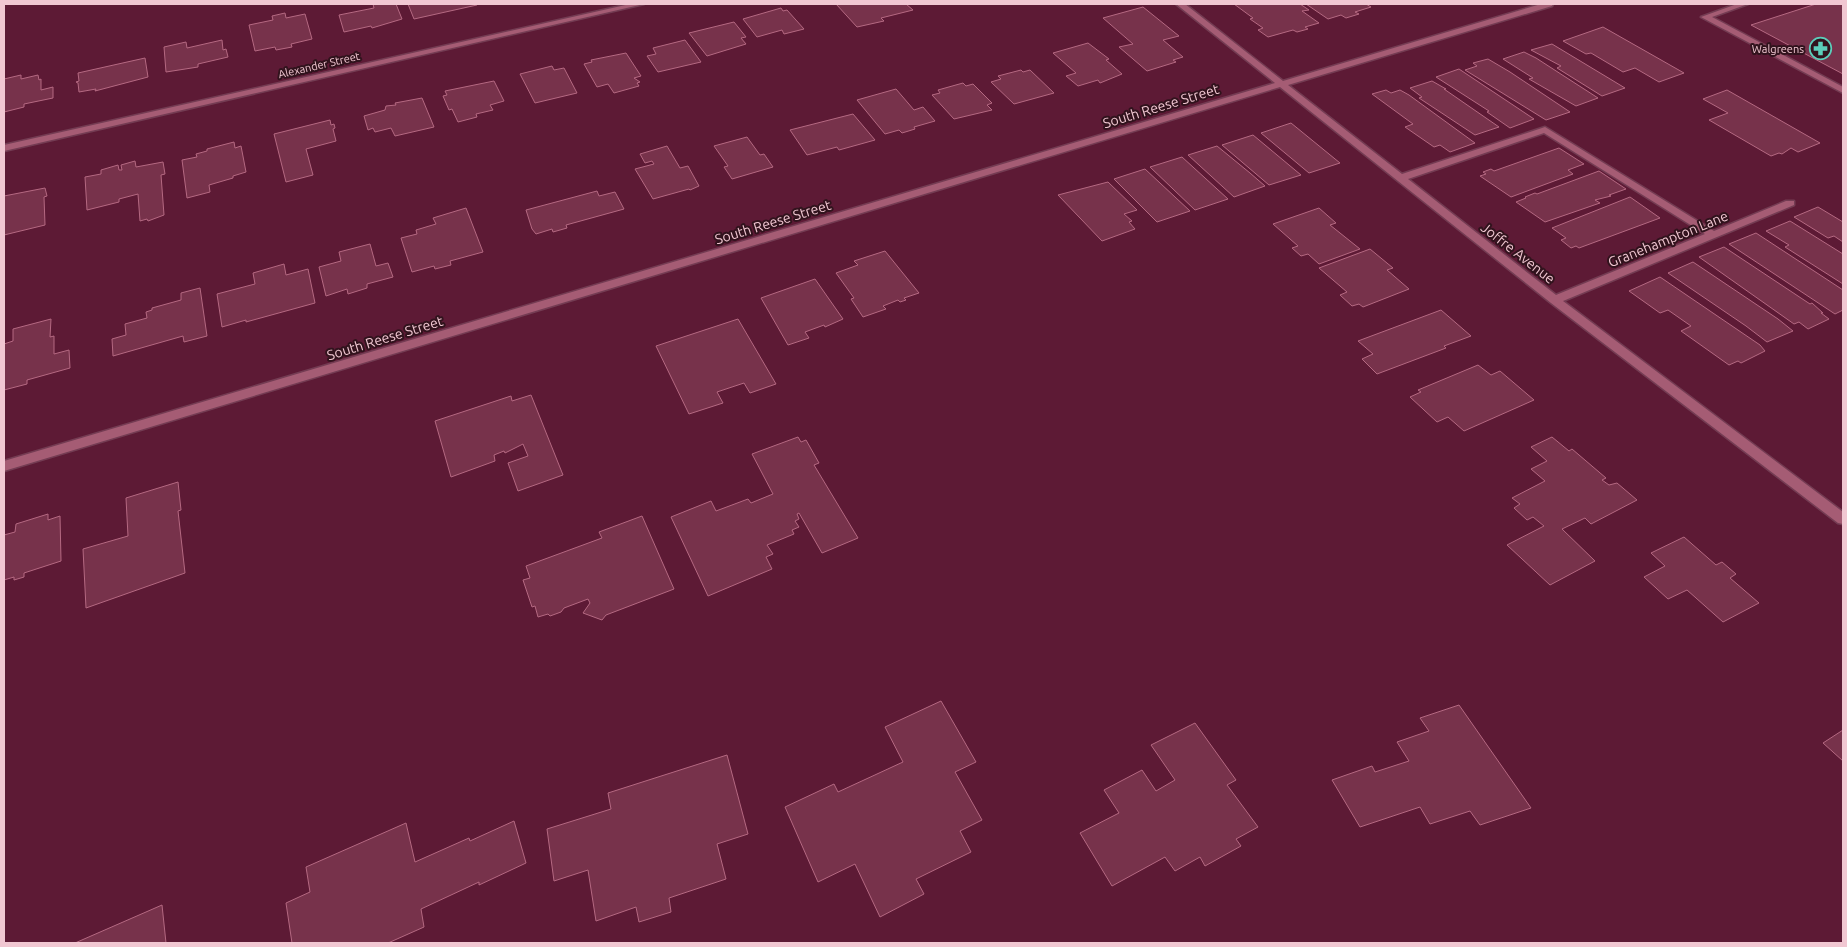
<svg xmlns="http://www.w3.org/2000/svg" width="1847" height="947" viewBox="0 0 1847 947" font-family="Ubuntu,sans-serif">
  <rect width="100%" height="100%" fill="#5d1a35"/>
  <g fill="#77324b" stroke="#b56982">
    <path d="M373,4H396L402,19L372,28L371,26L344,32L339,15L374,8Z"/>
    <path d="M408,4H477V5L414,19Z"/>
    <path d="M836,4H908H906L913,10L881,18L884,21L857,27Z"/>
    <path d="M1230,4H1300L1309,10L1302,11L1319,23L1305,27L1308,29L1297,32L1293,30L1268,37L1258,30L1263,28L1250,19L1253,18L1234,4Z"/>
    <path d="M1306,4H1366L1371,7L1355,12L1359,14L1346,18L1341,15L1328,19Z"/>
    <path d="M1816,4H1843V74L1751,25Z"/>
    <path d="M1143,7L1179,36L1163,40L1183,57L1173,60L1176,62L1147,71L1119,47L1133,44L1103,18Z"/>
    <path d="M781,8L783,11L787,10L804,29L784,34L782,30L757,37L743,19Z"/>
    <path d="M285,13L286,18L305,14L312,39L291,44L292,47L276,50L275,47L255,51L249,25L273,20L272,16Z"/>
    <path d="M734,22L746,37L741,38L746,44L707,56L689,33Z"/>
    <path d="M1603,27L1684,73L1659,82L1635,68L1623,72L1591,53L1586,54L1563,41Z"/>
    <path d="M222,40L223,50L226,49L228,57L198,64V67L166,72L164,47L186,42L187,48Z"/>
    <path d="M685,40L701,62L658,72L647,56L656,54L653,48Z"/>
    <path d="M1088,43L1109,59L1106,60L1122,74L1100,83L1098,80L1078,86L1066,76L1076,73L1053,53Z"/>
    <path d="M1552,44L1625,88L1602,96L1557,68L1561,66L1531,50Z"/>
    <path d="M1524,52L1536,58L1598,98L1576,106L1529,79L1533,78L1503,59Z"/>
    <path d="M626,53L641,76L634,78L640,82L637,83L639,86L614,93L608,84L597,87L584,64L592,62L591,60Z"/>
    <path d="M145,58L148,77L95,91L96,89L79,92L78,83L76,82L79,81L78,73Z"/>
    <path d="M1488,59L1510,72L1570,112L1546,120L1465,70L1477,66L1473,63Z"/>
    <path d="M552,66L554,70L564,68L577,93L535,103L520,74Z"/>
    <path d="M1459,69L1534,119L1510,128L1487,112L1489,111L1436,77Z"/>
    <path d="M1021,70L1023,72L1030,70L1054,93L1014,104L991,82L1001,79L998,76Z"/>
    <path d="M21,75V79L38,75L39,80L41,79V90L53,87V98L24,104V107L4,112V79Z"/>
    <path d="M494,81L504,101L490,105L493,110L476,114L477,117L458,122L452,109L449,110L443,96L447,95L445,91Z"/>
    <path d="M1432,81L1446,89H1444L1499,127L1475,135L1419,98L1422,97L1410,88Z"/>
    <path d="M963,83L966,86L973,84L992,103L987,105L992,110L954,119L932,95L940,93L938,90Z"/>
    <path d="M896,89L914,110L923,107L935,121L914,127L915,129L902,133L899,130L885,134L857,100Z"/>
    <path d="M1386,90L1391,93L1400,90L1409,95L1475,143L1450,152L1440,145L1434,147L1405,127L1413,124L1372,94Z"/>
    <path d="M1727,90L1820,143L1798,152L1791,148L1782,154L1779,153L1771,156L1709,120L1728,113L1703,99Z"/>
    <path d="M422,98L434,127L395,136L391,128L375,132L373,128L368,130L364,116L385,110L386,106L396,105L395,103Z"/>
    <path d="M853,114L875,140L839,150L837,147L807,155L790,130Z"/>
    <path d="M330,120L331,125L334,124L335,128L333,129L336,141L306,149L313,175L286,182L274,134Z"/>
    <path d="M1291,123L1340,163L1309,173L1261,133Z"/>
    <path d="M1253,135L1301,175L1269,185L1222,145Z"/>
    <path d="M747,137L760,155L764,154L773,167L732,179L724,167L728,166L714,146Z"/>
    <path d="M234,142L235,148L241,146L246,172L233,176V178L209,185L210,192L187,198L182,160L197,157L196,154L207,151V149Z"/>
    <path d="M667,146L680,168L688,166L699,186L690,190L689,189L653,199L635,169L654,164L652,161L645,163L640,154Z"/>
    <path d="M1217,146L1250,173L1265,186L1234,197L1188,155Z"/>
    <path d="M1559,148L1584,164L1568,170L1573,174L1511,197L1480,176L1486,174L1483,172L1491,169L1494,171Z"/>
    <path d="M1182,157L1228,199L1195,210L1150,167Z"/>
    <path d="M135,161L136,167L163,162L165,174L161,175L164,215L148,221L147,219L140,221L138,194L119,199V202L87,210L85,177L101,174V170L118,165L119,170H122L121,165Z"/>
    <path d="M1145,169L1190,211L1157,222L1114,179Z"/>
    <path d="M1599,171L1626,189L1609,195L1611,196L1595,200L1600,203L1545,222L1516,202L1526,198L1525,197L1535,193L1537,194Z"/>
    <path d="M1108,182L1137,210L1124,214L1132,221L1129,222L1135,229L1102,241L1058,195Z"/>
    <path d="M45,188L47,196L44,197L45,225L4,235V196Z"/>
    <path d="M597,191L599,196L615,192L624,209L566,225L567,228L553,232L552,229L536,234L532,229L526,210Z"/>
    <path d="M1630,197L1660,218L1579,248L1576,246L1571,248L1561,240L1566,238L1552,228Z"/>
    <path d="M1818,207L1843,222V242L1834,236L1828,238L1794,217Z"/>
    <path d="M466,208L483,252L450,261L451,265L435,269L434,266L412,272L401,238L417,234L416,230L436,224L433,218Z"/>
    <path d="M1319,208L1336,223L1330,225L1360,249L1319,264L1308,254L1301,256L1292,248L1298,246L1273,224Z"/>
    <path d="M1790,221L1843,254V284L1785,247L1789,245L1766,231Z"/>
    <path d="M1756,233L1843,290V310L1835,314L1729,244Z"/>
    <path d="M370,244L376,266L388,263L393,277L367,284V288L348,294L347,289L326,296L319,267L341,261L339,252Z"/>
    <path d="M1724,247L1810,304L1812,303L1823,313H1821L1829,319L1808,329L1799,322L1794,324L1699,257Z"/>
    <path d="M1370,249L1393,268L1387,270L1409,289L1363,307L1359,304L1352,306L1340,295L1347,292L1319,268Z"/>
    <path d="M885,251L919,293L904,298L906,300L900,302L898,300L883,306L886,309L863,317L851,299L854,298L836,273L858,265L854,261Z"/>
    <path d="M1693,262L1778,319L1793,331L1767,342L1746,326L1668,273Z"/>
    <path d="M284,264L286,275L308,269L315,303L246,322V320L222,327L217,294L255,284L253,273Z"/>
    <path d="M1660,277L1760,345L1765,351L1741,363L1738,361L1729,365L1681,331L1691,326L1668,310L1660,313L1629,291Z"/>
    <path d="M815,279L843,319L825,327L824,325L805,332L809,338L788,345L761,298Z"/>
    <path d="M200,288L207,336L184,342L183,336L113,356L112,339L126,335L125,324L147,318L146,312L152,310V308L181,300V293Z"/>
    <path d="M1441,310L1471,336L1444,346L1446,348L1377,374L1362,359L1373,354L1358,341Z"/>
    <path d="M51,319L50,337L54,336V354L69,350L70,368L27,380V384L4,390V344L13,341V329Z"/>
    <path d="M738,319L776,384L750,393L744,383L717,392L723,403L689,414L656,346Z"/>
    <path d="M1478,365L1491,375L1500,371L1534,400L1464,431L1448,417L1437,422L1410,397L1421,392L1418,390Z"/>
    <path d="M531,395L563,475L518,491L508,463L528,456L523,444L505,453L504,451L494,455L495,461L451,477L435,421L511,396L512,401Z"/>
    <path d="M798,437L801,442L806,440L819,463L814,465L858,538L822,553L799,513L797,514L799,519L795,521L799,527L792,530L794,534L767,545L773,554L766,557L772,569L708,596L671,517L711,501L716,511L748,499L751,503L773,494L752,454Z"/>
    <path d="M1552,437L1569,451L1572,449L1606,478L1602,480L1609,485L1617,483L1637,500L1591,524L1585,518L1562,529L1595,561L1550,585L1507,545L1544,526L1533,517L1527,520L1514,508L1520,504L1512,498L1545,481L1531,469L1547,461L1531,447Z"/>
    <path d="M178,482L181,510L178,511L185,573L86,608L83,549L128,536L126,498Z"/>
    <path d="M48,514V520L60,516L61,561L24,573V577L14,580V577L4,580V535L15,532L16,524Z"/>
    <path d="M642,516L674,589L606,615L602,620L583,613L590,603L588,599L564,608L561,612L550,616L548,614L538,617L535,606L532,607L523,580L530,578L526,566L602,538L599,532Z"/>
    <path d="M1684,537L1716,565L1722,562L1736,574L1730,578L1759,603L1723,622L1687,590L1668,599L1644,577L1665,566L1651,553Z"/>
    <path d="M941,701L976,762L955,772L982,820L960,831L971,852L916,879L924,894L880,917L855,864L818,882L785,807L834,784L838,792L903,762L885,727Z"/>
    <path d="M1459,705L1531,808L1480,825L1470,811L1430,824L1420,807L1360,827L1332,780L1372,766L1375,772L1409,761L1397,742L1429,731L1420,718Z"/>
    <path d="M1195,723L1236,780L1227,785L1258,827L1236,839L1241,846L1205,866L1200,857L1175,871L1165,857L1112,886L1080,833L1119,813L1104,790L1142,770L1156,791L1175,780L1151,745Z"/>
    <path d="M1843,730V761L1823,743Z"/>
    <path d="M727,755L748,834L717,844L726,879L669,898L671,912L639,922L636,907L596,921L588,870L554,881L547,829L611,809L608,793Z"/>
    <path d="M514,821L526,863L479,885V882L421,909L424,927L388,943H292L286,903L310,892L306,867L406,823L415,862L469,838L470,841Z"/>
    <path d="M162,905L166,943H75Z"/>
  </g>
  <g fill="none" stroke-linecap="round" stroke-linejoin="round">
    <defs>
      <g id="minor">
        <path d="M630,4H644L4,151V145Z"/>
        <path d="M1176,4H1185L1283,81L1541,4H1553L1552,6L1288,85L1402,174L1545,127L1714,231L1786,201H1794V205L1563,301L1843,512V524L1838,523L1551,303L1280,87L4,471V461L1275,83ZM1544,133L1705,234L1556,295L1408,179Z"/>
        <path d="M1737,4H1748L1712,17L1843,87V93L1701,17Z"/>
      </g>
    </defs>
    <use href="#minor" stroke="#743c53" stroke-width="3"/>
    <use href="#minor" fill="#a55c74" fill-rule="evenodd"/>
  </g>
  <defs>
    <symbol id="pharmacy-ring" viewBox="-11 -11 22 22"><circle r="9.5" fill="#31131d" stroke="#5cceba" stroke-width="1.5"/><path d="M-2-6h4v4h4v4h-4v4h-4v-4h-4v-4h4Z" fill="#5cceba"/></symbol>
  </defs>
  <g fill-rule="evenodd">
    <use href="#pharmacy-ring" x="1808" y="36" width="25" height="25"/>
  </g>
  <g text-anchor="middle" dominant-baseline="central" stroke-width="4" stroke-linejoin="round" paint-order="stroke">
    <g font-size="11" fill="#f1c7d2" stroke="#31131d" text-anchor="end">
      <text x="1804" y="49">Walgreens</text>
    </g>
    <g font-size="11" fill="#f1c7d2" stroke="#31131d">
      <text transform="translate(319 65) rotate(-13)">Alexander Street</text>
    </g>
    <g font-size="14" fill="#f1c7d2" stroke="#31131d">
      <text transform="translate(1161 106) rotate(-17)">South Reese Street</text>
      <text transform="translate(773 222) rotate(-17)">South Reese Street</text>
      <text transform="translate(1668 239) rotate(-22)">Granehampton Lane</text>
      <text transform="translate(1518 253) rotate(38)">Joffre Avenue</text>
      <text transform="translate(385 338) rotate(-17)">South Reese Street</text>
    </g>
  </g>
  <rect width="1847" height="947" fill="none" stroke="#f1c7d2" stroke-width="10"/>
</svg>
